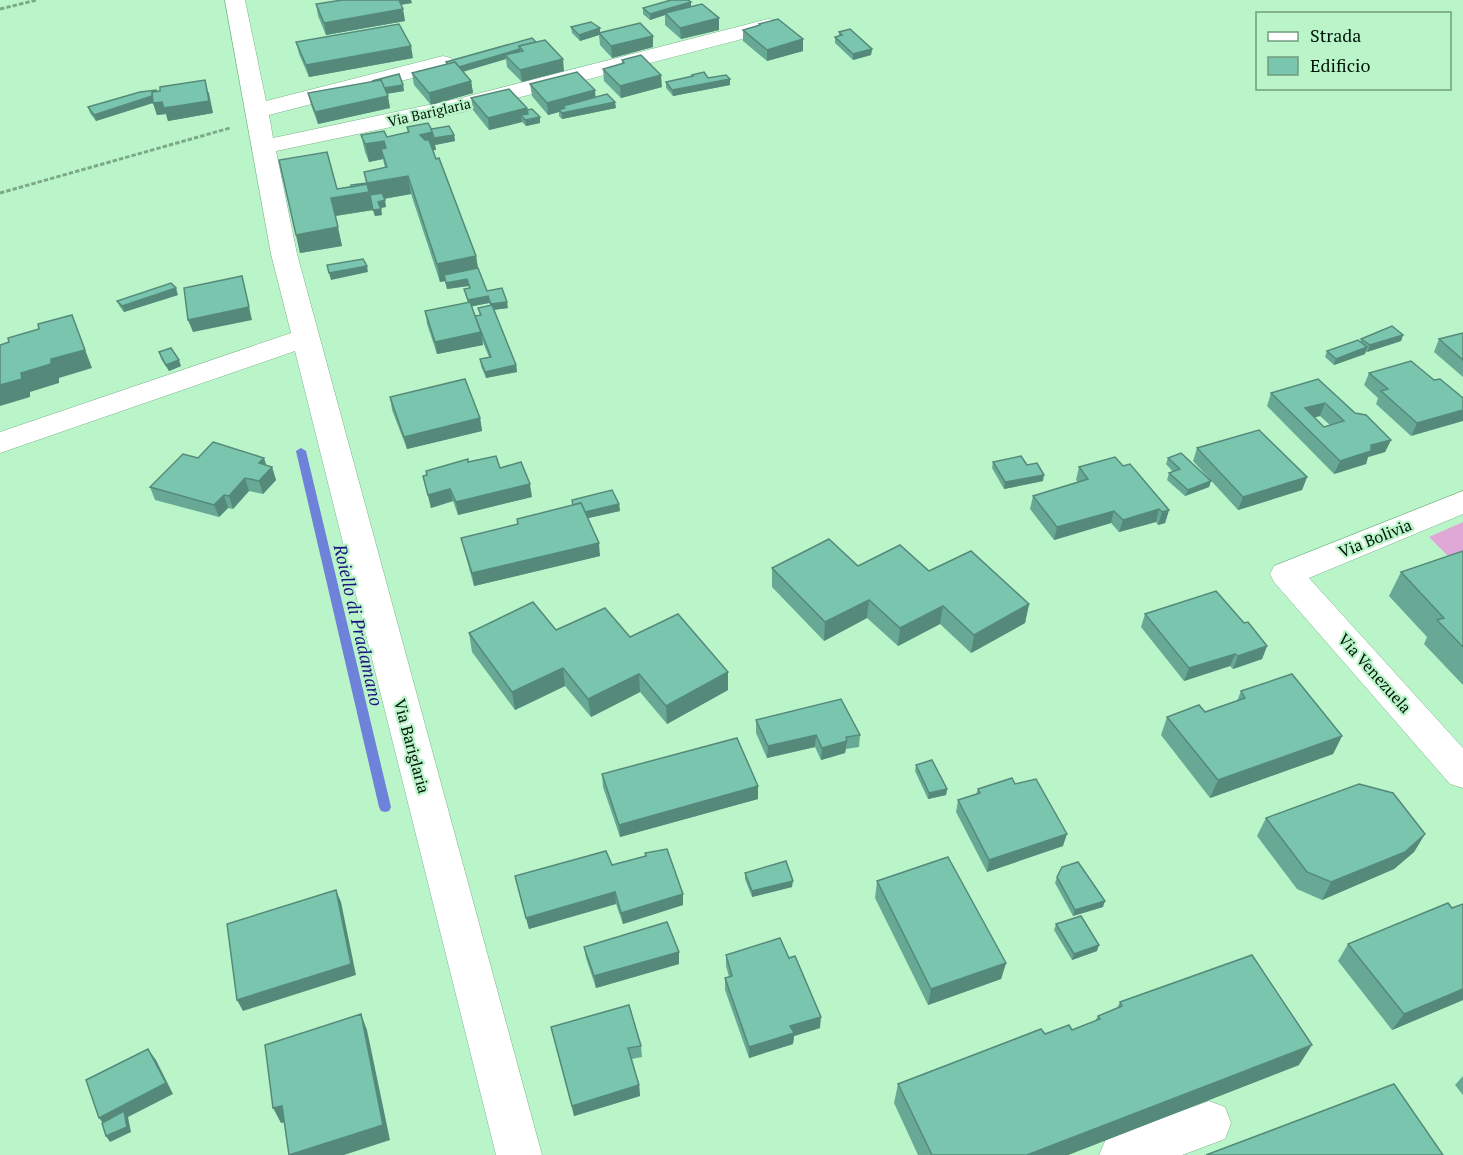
<svg xmlns="http://www.w3.org/2000/svg" width="1463" height="1155" viewBox="0 0 1463 1155" font-family="'PT Serif',serif">
  <rect width="100%" height="100%" fill="#baf5ca"/>
  <path fill="#e0a8d6" d="M1463,522V571L1429,537Z"/>
  <g fill="none" stroke-linecap="round" stroke-linejoin="round">
    <path fill="#6f82da" fill-rule="evenodd" d="M301,448L306,451L391,807L389,811L385,812L381,811L379,807L296,451Z"/>
    <defs>
      <g id="minor">
        <path d="M225,0H245L266,101L443,56L451,58L454,63L451,68L269,115L273,138L461,98L768,19L776,20L779,25L776,30L463,112L276,151L297,254L542,1155H496L295,351L0,453V432L291,333L271,254Z"/>
        <path d="M1463,491V514L1309,578L1463,748V788L1450,784L1274,582L1270,574L1274,566Z"/>
        <path d="M1209,1101L1225,1107L1231,1123L1225,1139L1182,1155H1099L1106,1139Z"/>
      </g>
    </defs>
    <use href="#minor" stroke="#7ab38a" stroke-width="1"/>
    <g stroke="#7caa89" stroke-width="3" stroke-dasharray="4.5 2" stroke-linecap="butt">
      <path d="M0,9L37,0"/>
      <path d="M0,193L230,128"/>
    </g>
    <use href="#minor" fill="#fff" fill-rule="evenodd"/>
  </g>
  <g fill="#68a996" fill-rule="evenodd">
    <path d="M412,3L401,5L405,21L326,35L318,16L316,4Z"/>
    <path d="M691,7L719,30L681,39L665,25V15L650,20L643,14V8Z"/>
    <path d="M759,24L803,51L767,61L743,41V30L759,25Z"/>
    <path d="M571,27L600,28V33L653,47L612,58L600,45L599,35L580,41L572,33Z"/>
    <path d="M839,32L872,49L871,55L853,60L835,43V37L839,36Z"/>
    <path d="M532,38L564,71L522,82L507,67L506,59L463,72L471,81L473,93L431,105L414,85L412,73L446,64V62Z"/>
    <path d="M296,42L413,58L309,77L299,54Z"/>
    <path d="M622,60L662,87L621,98L604,81L603,69L622,64Z"/>
    <path d="M692,75L708,78L730,85L673,96L666,88V82L692,77Z"/>
    <path d="M530,84L595,97L616,108L562,119L559,116V112L548,115L532,96Z"/>
    <path d="M403,85L404,91L387,94L390,108L318,124L311,105L308,93Z"/>
    <path d="M157,91L209,92L213,113L168,121L166,114L157,115L153,103L96,121L90,113L88,107Z"/>
    <path d="M471,98L527,110L540,123L526,126L522,122L489,130L473,110Z"/>
    <path d="M407,127L431,129L454,135L455,141L435,145L436,150H433L476,256L478,268L487,291L508,308L494,310L516,365L517,372L486,378L481,366L480,359L489,357L482,340L483,345L437,354L427,324L425,311L468,303L464,289L469,288L468,286L447,289L445,281L440,282L411,194L384,199L386,207L381,208L382,215L375,216L373,210L335,216L342,246L300,253L296,235L337,189L366,183L364,172L385,168L383,159L369,162L365,152L361,135L387,137L408,133ZM489,303L490,305L478,308L480,315L475,316L472,306Z"/>
    <path d="M178,295L124,312L120,307L117,301Z"/>
    <path d="M1463,333V377L1434,352L1439,339Z"/>
    <path d="M1403,335L1401,341L1367,352L1366,351L1365,354L1334,365L1325,357L1327,351L1360,342L1361,339Z"/>
    <path d="M159,352L181,366L169,371L161,359Z"/>
    <path d="M1369,373L1434,380L1440,379L1411,436L1376,404L1378,398L1364,385Z"/>
    <path d="M1318,379L1355,413L1391,440L1385,452L1368,457L1366,464L1334,474L1267,406L1271,393ZM1320,416L1330,425L1324,427L1314,417Z"/>
    <path d="M390,397L480,418L482,431L407,449L392,410Z"/>
    <path d="M1197,448L1307,477L1302,490L1238,510L1193,461Z"/>
    <path d="M198,458L266,465L272,467L276,480L263,494L249,491L233,509L228,508L219,517L155,500L150,487Z"/>
    <path d="M1168,458L1211,481L1209,487L1185,496L1167,480L1169,473L1173,472L1166,464Z"/>
    <path d="M468,462L500,468L532,497L458,515L453,501L431,508L423,476Z"/>
    <path d="M993,462L1027,465L1043,481L1004,489L992,468Z"/>
    <path d="M1123,466L1169,510L1165,523L1158,525L1156,522L1119,532L1111,523L1054,540L1030,509L1033,496L1078,482L1076,480L1079,467Z"/>
    <path d="M572,500L619,504L620,511L588,518L600,556L474,586L464,550L461,538L518,524L572,505Z"/>
    <path d="M1463,551V685L1424,644L1427,637L1389,596L1401,572Z"/>
    <path d="M858,566L929,571L1029,604L1025,623L971,653L940,624L898,646L867,618L824,641L772,587V568Z"/>
    <path d="M1145,614L1244,623L1267,646L1262,659L1233,669L1230,666L1184,681L1141,627Z"/>
    <path d="M556,630L630,637L728,672V690L667,724L640,692L591,717L565,686L515,710L472,652L469,633Z"/>
    <path d="M1241,691L1342,736L1333,754L1210,798L1161,735L1167,717L1205,712L1237,701Z"/>
    <path d="M756,720L860,735L859,747L846,749L845,753L821,760L815,747L767,758L756,733Z"/>
    <path d="M916,765L947,789L946,795L928,799L915,771Z"/>
    <path d="M602,774L758,786V799L620,837L603,787Z"/>
    <path d="M1015,784L1063,846L987,872L956,812L958,800L976,794L978,789Z"/>
    <path d="M1266,818L1425,834L1414,852L1394,869L1322,900L1297,889L1257,836Z"/>
    <path d="M645,853L683,894V905L623,924L616,904L529,929L515,876L612,865L646,856Z"/>
    <path d="M745,873L792,887L752,897L745,879Z"/>
    <path d="M1057,877L1103,907L1073,916L1055,883Z"/>
    <path d="M877,881L1006,963L1001,979L928,1005L875,898Z"/>
    <path d="M1463,904V1000L1392,1030L1338,961L1348,944Z"/>
    <path d="M1056,924L1097,951L1072,960L1054,930Z"/>
    <path d="M584,947L679,964L596,988L586,958Z"/>
    <path d="M726,955L820,1028L794,1036L793,1044L749,1058L725,990V978L729,977L726,966Z"/>
    <path d="M1120,1002L1299,1065L1068,1155H918L894,1103L898,1084L1045,1034L1072,1030L1095,1021L1098,1016L1117,1008Z"/>
    <path d="M551,1027L641,1046L642,1057L632,1059L639,1085L640,1096L574,1116Z"/>
    <path d="M1463,1076V1095L1455,1085Z"/>
  </g>
  <g fill="#558a7a">
    <path d="M397,0H411L412,3L398,5Z"/>
    <path d="M691,2V8L665,13V15L650,20V14Z"/>
    <path d="M403,9L405,21L326,35L324,23Z"/>
    <path d="M719,18V30L681,39L680,28Z"/>
    <path d="M600,28V34L599,33V35L580,41L579,35Z"/>
    <path d="M653,36V47L612,58L611,46Z"/>
    <path d="M803,39V51L767,61V50Z"/>
    <path d="M411,46L413,58L309,77L306,65Z"/>
    <path d="M520,49V55H505L506,59L454,74L453,68Z"/>
    <path d="M872,49L871,55L853,60V54Z"/>
    <path d="M563,59L564,71L522,82L520,70Z"/>
    <path d="M661,75L662,87L621,98L620,86Z"/>
    <path d="M730,79V85L673,96L672,90Z"/>
    <path d="M205,80L213,113L168,121L166,114L157,115L153,103Z"/>
    <path d="M471,81L473,93L431,105L429,93Z"/>
    <path d="M403,85L404,91L384,94L383,88Z"/>
    <path d="M595,90L596,102L565,108L563,106V111L559,110V112L548,115L547,103Z"/>
    <path d="M157,95L159,101L96,121L94,115Z"/>
    <path d="M388,96L390,108L318,124L315,112Z"/>
    <path d="M615,102L616,108L562,119V113Z"/>
    <path d="M527,108L528,120L540,117V123L526,126L525,120L521,115L522,122L489,130L488,118Z"/>
    <path d="M433,132L454,135L455,141L435,145L436,150L424,152L420,135Z"/>
    <path d="M384,141L387,159L381,149L383,159L369,162L365,144Z"/>
    <path d="M408,176L411,194L371,201L367,183Z"/>
    <path d="M369,192L373,210L335,216L331,198Z"/>
    <path d="M385,200L386,207L380,208L378,202Z"/>
    <path d="M381,209L382,215L375,216L373,210Z"/>
    <path d="M338,227L342,246L300,253L296,235Z"/>
    <path d="M476,256L479,275L440,282L437,264Z"/>
    <path d="M367,266L368,272L331,280L329,273Z"/>
    <path d="M242,276L252,320L193,332L188,320Z"/>
    <path d="M467,279L468,286L447,289L446,283Z"/>
    <path d="M176,288L178,295L124,312L122,306Z"/>
    <path d="M488,296L489,303L469,307L468,300Z"/>
    <path d="M507,302L508,308L492,310L491,304Z"/>
    <path d="M72,315L92,368L59,378V383L30,392V397L0,406V385L21,373L51,359Z"/>
    <path d="M481,332L483,345L437,354L435,342Z"/>
    <path d="M1403,335L1401,341L1367,352L1370,345Z"/>
    <path d="M1367,347L1365,354L1334,365L1336,359Z"/>
    <path d="M179,360L181,366L169,371L166,365Z"/>
    <path d="M516,365L517,372L486,378L485,372Z"/>
    <path d="M1325,403L1320,416L1300,421L1305,408Z"/>
    <path d="M1463,410V421L1411,436L1417,423Z"/>
    <path d="M480,418L482,431L407,449L404,437Z"/>
    <path d="M1391,440L1385,452L1368,457L1366,464L1334,474L1340,461L1371,445Z"/>
    <path d="M264,458L268,470L259,463Z"/>
    <path d="M272,467L276,480L263,494L259,481Z"/>
    <path d="M1044,475L1043,481L1004,489L1005,482Z"/>
    <path d="M1307,477L1302,490L1238,510L1243,497Z"/>
    <path d="M245,478L249,491L233,509L229,496Z"/>
    <path d="M1211,481L1209,487L1185,496L1188,490Z"/>
    <path d="M530,484L532,497L458,515L456,502Z"/>
    <path d="M450,489L453,501L431,508L428,495Z"/>
    <path d="M224,495L228,508L219,517L214,505Z"/>
    <path d="M619,504L620,511L584,519L583,512Z"/>
    <path d="M1159,509L1156,522L1119,532L1123,520Z"/>
    <path d="M1169,510L1165,523L1158,525L1162,512Z"/>
    <path d="M1114,511L1111,523L1054,540L1057,527Z"/>
    <path d="M599,543L600,556L474,586L472,573Z"/>
    <path d="M869,600L867,618L824,641L825,622Z"/>
    <path d="M1029,604L1025,623L971,653L974,635Z"/>
    <path d="M943,606L940,624L898,646L900,628Z"/>
    <path d="M1267,646L1262,659L1233,669L1238,656Z"/>
    <path d="M1235,654L1230,666L1184,681L1189,668Z"/>
    <path d="M563,668L565,686L515,710L512,692Z"/>
    <path d="M728,672V690L667,724L666,706Z"/>
    <path d="M639,674L640,692L591,717L588,699Z"/>
    <path d="M816,735L815,747L767,758L768,746Z"/>
    <path d="M1342,736L1333,754L1210,798L1218,780Z"/>
    <path d="M847,741L845,753L821,760L822,748Z"/>
    <path d="M758,786V799L620,837L619,825Z"/>
    <path d="M947,789L946,795L928,799L929,793Z"/>
    <path d="M1067,834L1063,846L987,872L989,860Z"/>
    <path d="M1425,834L1414,852L1394,869L1322,900L1331,882Z"/>
    <path d="M793,881L792,887L752,897V891Z"/>
    <path d="M336,890L341,902L356,975L243,1011L237,1000Z"/>
    <path d="M615,892L616,904L529,929L526,918Z"/>
    <path d="M683,894V905L623,924L621,913Z"/>
    <path d="M1105,901L1103,907L1073,916L1075,910Z"/>
    <path d="M1099,945L1097,951L1072,960L1074,954Z"/>
    <path d="M679,952V964L596,988L594,976Z"/>
    <path d="M1006,963L1001,979L928,1005L931,989Z"/>
    <path d="M1463,989V1000L1392,1030L1404,1014Z"/>
    <path d="M361,1014L367,1030L390,1140L344,1155H291Z"/>
    <path d="M821,1017L820,1028L794,1036L793,1044L749,1058V1047L790,1026Z"/>
    <path d="M1312,1045L1299,1065L1068,1155H1027Z"/>
    <path d="M148,1049L156,1060L173,1094L128,1117L131,1132L110,1142L106,1136L107,1128L99,1118Z"/>
    <path d="M639,1085L640,1096L574,1116L572,1106Z"/>
    <path d="M282,1106L290,1121L281,1123L273,1108Z"/>
  </g>
  <g fill="#79c5ae" stroke="#558a7a" stroke-width="1.5" fill-rule="evenodd">
    <path d="M342,0H399L403,9L324,23L316,4Z"/>
    <path d="M671,0H688L691,2L650,14L643,8Z"/>
    <path d="M702,4L719,18L680,28L665,13Z"/>
    <path d="M778,19L803,39L767,50L743,30L760,25L759,24Z"/>
    <path d="M591,22L600,28L579,35L571,27Z"/>
    <path d="M640,23L653,36L611,46L599,33Z"/>
    <path d="M399,24L411,46L306,65L296,42Z"/>
    <path d="M850,29L872,49L853,54L835,37L842,35L839,32Z"/>
    <path d="M532,38L536,42L519,46L520,49L459,67L455,62L448,64L446,62Z"/>
    <path d="M545,40L563,59L520,70L505,55L523,51L519,46Z"/>
    <path d="M641,55L661,75L620,86L603,69L624,63L622,60Z"/>
    <path d="M455,62L471,81L429,93L412,73Z"/>
    <path d="M577,72L595,90L547,103L530,84Z"/>
    <path d="M704,72L708,78L726,75L730,79L672,90L666,82L693,76L692,75Z"/>
    <path d="M399,74L403,85L384,88L381,80L372,81Z"/>
    <path d="M205,80L209,101L164,108L162,102L153,103L152,92L160,91V87Z"/>
    <path d="M381,80L388,96L315,112L308,93Z"/>
    <path d="M509,89L527,108L488,118L471,98Z"/>
    <path d="M156,90V91L152,92V96L94,115L88,107L140,92Z"/>
    <path d="M607,94L615,102L562,113L559,110L565,108L563,106Z"/>
    <path d="M532,109L540,117L525,120L521,115L528,114L527,110Z"/>
    <path d="M428,123L433,132L420,135L425,140H429L436,159L439,158L476,256L437,264L408,176L367,183L364,172L387,167L381,149L386,148L384,141L365,144L361,135L384,131L387,137L409,132L407,127Z"/>
    <path d="M449,126L454,135L434,138L431,129Z"/>
    <path d="M327,152L337,189L367,184L369,192L331,198L338,227L296,235L279,160Z"/>
    <path d="M366,183V184L352,187L351,185Z"/>
    <path d="M382,193L385,200L378,202L381,209L373,210L370,195Z"/>
    <path d="M363,259L367,266L329,273L327,265Z"/>
    <path d="M478,268L487,291L502,288L507,302L491,304L488,296L468,300L464,289L470,288L467,279L446,283L444,275Z"/>
    <path d="M242,276L249,307L188,320L184,288Z"/>
    <path d="M171,283L176,288L122,306L117,301Z"/>
    <path d="M470,302L481,332L435,342L425,311Z"/>
    <path d="M492,305L516,365L485,372L480,359L491,357L475,316L481,315L478,308Z"/>
    <path d="M72,315L85,350L51,359V364L21,373L22,379L0,385V345L9,342L8,338L39,329L38,324Z"/>
    <path d="M1392,326L1403,335L1370,345L1361,339Z"/>
    <path d="M1463,333V360L1439,339Z"/>
    <path d="M1358,340L1367,347L1336,359L1327,351Z"/>
    <path d="M171,348L179,360L166,365L159,352Z"/>
    <path d="M1411,361L1434,380L1440,379L1463,398V410L1417,423L1381,391L1388,389L1369,373Z"/>
    <path d="M465,379L480,418L404,437L390,397Z"/>
    <path d="M1318,379L1355,413L1366,415L1391,440L1371,445V451L1340,461L1271,393ZM1325,403L1344,421L1324,427L1305,408Z"/>
    <path d="M1259,430L1307,477L1243,497L1197,448Z"/>
    <path d="M213,442L264,458L259,463L272,467L259,481L245,478L229,496L224,495L214,505L150,487L183,454L198,458Z"/>
    <path d="M1181,453L1211,481L1188,490L1169,473L1180,469L1168,458Z"/>
    <path d="M496,456L500,468L521,462L530,484L456,502L450,489L428,495L423,476L427,475L426,471L468,459V462Z"/>
    <path d="M1021,456L1027,465L1037,463L1044,475L1005,482L993,462Z"/>
    <path d="M1115,457L1123,466L1130,464L1169,510L1162,512L1159,509L1123,520L1114,511L1057,527L1033,496L1088,479L1079,467Z"/>
    <path d="M612,490L619,504L585,512L581,503L573,505L572,500Z"/>
    <path d="M581,503L599,543L472,573L461,538L518,524L517,519Z"/>
    <path d="M829,539L858,566L900,545L929,571L971,551L1029,604L974,635L943,606L900,628L869,600L825,622L772,568Z"/>
    <path d="M1463,551V647L1437,620L1444,618L1401,572Z"/>
    <path d="M1216,591L1244,623L1248,622L1267,646L1238,656L1235,654L1189,668L1145,614Z"/>
    <path d="M533,602L556,630L605,608L630,637L678,614L728,672L666,706L639,674L588,699L563,668L512,692L469,633Z"/>
    <path d="M1292,674L1342,736L1218,780L1167,717L1199,705L1205,712L1245,698L1241,691Z"/>
    <path d="M841,699L860,735L846,737L847,741L822,748L816,735L768,746L756,720Z"/>
    <path d="M737,738L758,786L619,825L602,774Z"/>
    <path d="M932,760L947,789L929,793L916,765Z"/>
    <path d="M1012,778L1015,784L1036,779L1067,834L989,860L958,800L980,793L978,789Z"/>
    <path d="M1359,784L1393,793L1425,834L1405,852L1331,882L1307,872L1266,818Z"/>
    <path d="M667,849L683,894L621,913L615,892L526,918L515,876L606,851L612,865L646,856L645,853Z"/>
    <path d="M948,857L1006,963L931,989L877,881Z"/>
    <path d="M786,861L793,881L752,891L745,873Z"/>
    <path d="M1078,862L1105,901L1075,910L1057,877L1062,867Z"/>
    <path d="M336,890L351,964L237,1000L227,924Z"/>
    <path d="M1448,903L1452,908L1463,904V989L1404,1014L1348,944Z"/>
    <path d="M1081,916L1099,945L1074,954L1056,924Z"/>
    <path d="M667,922L679,952L594,976L584,947Z"/>
    <path d="M780,938L789,958L795,956L821,1017L790,1026L794,1033L749,1047L725,978L732,976L726,955Z"/>
    <path d="M1252,955L1312,1045L1027,1155H932L898,1084L1041,1029L1045,1034L1069,1025L1072,1030L1100,1019L1098,1016L1122,1006L1120,1002Z"/>
    <path d="M629,1005L641,1046L628,1048L639,1085L572,1106L551,1027Z"/>
    <path d="M361,1014L383,1125L289,1155L282,1106L273,1108L265,1045Z"/>
    <path d="M148,1049L166,1083L99,1118L86,1080Z"/>
    <path d="M1394,1084L1443,1155H1206Z"/>
    <path d="M124,1111L127,1127L106,1136L102,1123Z"/>
  </g>
  <g text-anchor="middle" dominant-baseline="central" stroke-width="4.5" stroke-linejoin="round" paint-order="stroke">
    <g font-size="14" fill="#011608" stroke="#baf5ca">
      <text transform="translate(429 112) rotate(-13)">Via Bariglaria</text>
    </g>
    <g font-size="16" fill="#011608" stroke="#baf5ca">
      <text transform="translate(1375 538) rotate(-22)">Via Bolivia</text>
      <text transform="translate(1375 673) rotate(48)">Via Venezuela</text>
      <text transform="translate(412 746) rotate(75)">Via Bariglaria</text>
    </g>
    <g font-size="18" font-style="italic" fill="#1b157d" stroke="#baf5ca">
      <text transform="translate(359 625) rotate(77)">Roiello di Pradamano</text>
    </g>
  </g>
  <rect x="1256" y="12" width="195" height="78" fill="#baf5ca" stroke="#709c7c" stroke-width="1.5"/>
  <rect x="1268" y="32" width="30" height="9" fill="#ffffff" stroke="#709c7c" stroke-width="1.5"/>
  <text x="1310" y="42" font-size="18" fill="#011608">Strada</text>
  <rect x="1268" y="57" width="30" height="18" fill="#79c5ae" stroke="#709c7c" stroke-width="1.5"/>
  <text x="1310" y="72" font-size="18" fill="#011608">Edificio</text>
</svg>
